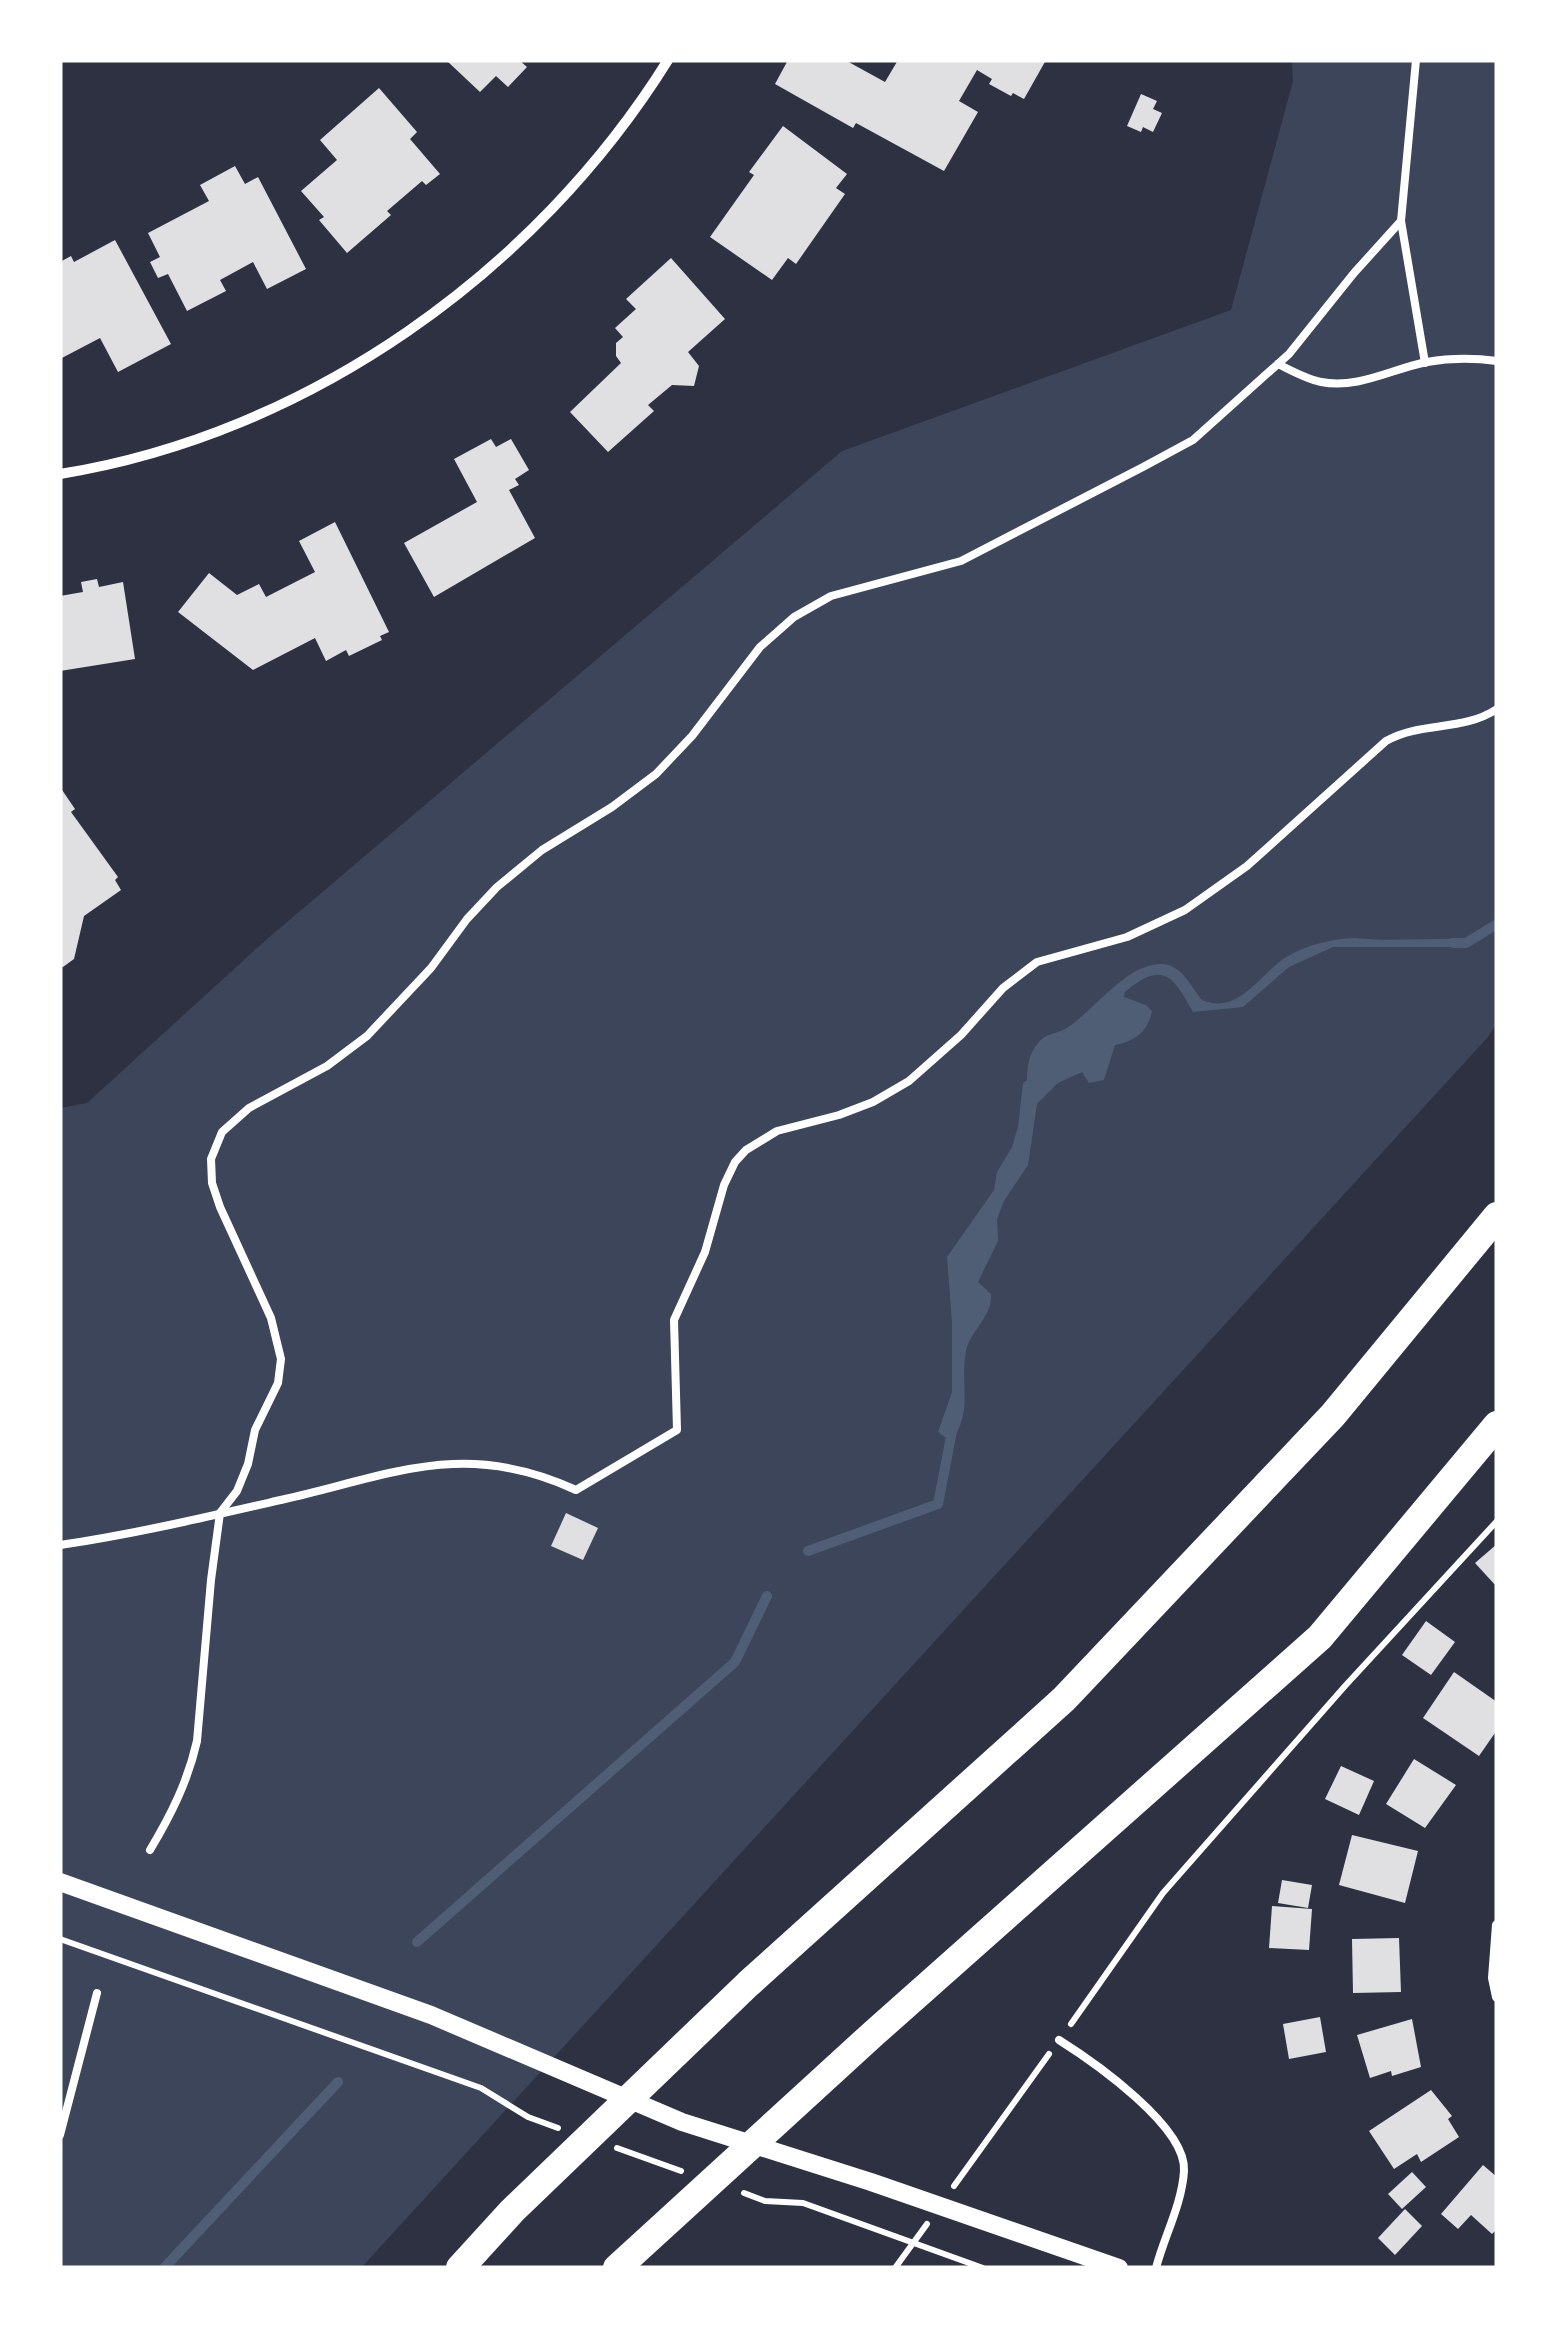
<svg xmlns="http://www.w3.org/2000/svg" width="1557" height="2328" viewBox="0 0 1557 2328" font-family="'Fira Sans Condensed',sans-serif">
  <rect width="100%" height="100%" fill="#2d3142"/>
  <path fill="#3c4559" d="M1292,60H1497V1023L1488,1037L361,2268H60V1108L87,1103L267,939L842,451L1231,310L1293,81Z"/>
  <path fill="#4f5d75" d="M1355,938C1392,942 1427,938 1464,939L1468,947H1333L1289,967L1243,1007L1193,1012C1173,976 1163,960 1125,992L1124,997L1146,1005L1152,1011C1148,1032 1135,1041 1115,1045L1104,1080L1089,1083L1082,1072L1058,1083L1037,1104L1028,1165L1004,1201L997,1219L998,1241L978,1282L991,1294C993,1316 970,1331 966,1351C960,1381 972,1408 955,1436L946,1438L938,1432L952,1392V1323L947,1257L994,1190L997,1172L1012,1147L1018,1127L1023,1083L1027,1080C1027,1066 1029,1054 1038,1043C1046,1033 1056,1034 1065,1029C1094,1012 1126,962 1163,964C1183,966 1191,987 1202,1000C1240,1016 1261,971 1288,956C1309,944 1331,939 1355,938Z"/>
  <g fill="none" stroke-linecap="round" stroke-linejoin="round">
    <g stroke="#4f5d75" stroke-width="10">
      <path d="M1453,943H1466L1497,924"/>
      <path d="M808,1551L938,1504L953,1426"/>
      <path d="M417,1942L735,1662L767,1596"/>
      <path d="M164,2268L338,2082"/>
    </g>
  </g>
  <g fill="#e0e0e3">
    <path d="M446,60H519L527,67L508,87L496,76L480,92Z"/>
    <path d="M788,60H845L885,82L898,60H1046L1024,99L1013,93L1011,96L989,84L992,79L977,70L959,101L978,112L944,171L856,123L853,128L775,84Z"/>
    <path d="M379,88L417,132L410,139L440,174L426,185L422,181L387,211L391,215L347,253L319,220L324,217L301,191L337,160L320,140Z"/>
    <path d="M1141,94L1157,101L1153,109L1162,113L1153,132L1143,127L1141,132L1127,126Z"/>
    <path d="M783,126L847,174L836,188L845,194L796,264L788,258L772,280L710,237L754,175L749,172Z"/>
    <path d="M235,166L245,184L258,177L306,269L267,289L253,262L220,280L226,291L187,311L168,274L158,278L150,262L160,257L148,233L209,201L200,185Z"/>
    <path d="M115,240L171,344L118,372L100,338L60,359V262L71,256L74,262Z"/>
    <path d="M671,258L725,319L688,352L699,366L694,386L672,385L648,405L654,411L608,452L570,412L621,363L616,356V343L623,337L615,328L636,309L626,299Z"/>
    <path d="M491,439L496,447L511,439L529,470L515,479L519,485L509,490L535,538L434,597L404,543L477,502L454,459Z"/>
    <path d="M335,522L389,632L380,636L382,640L349,656L346,650L326,661L315,638L253,670L178,612L209,573L237,595L259,584L266,597L315,572L299,541Z"/>
    <path d="M97,579L99,587L123,582L135,659L60,671V596L83,592L81,582Z"/>
    <path d="M60,787L75,809L71,812L118,877L115,880L121,890L84,916L74,959L63,967L60,966Z"/>
    <path d="M566,1513L598,1528L583,1560L551,1546Z"/>
    <path d="M1497,1544V1587L1475,1563Z"/>
    <path d="M1426,1621L1455,1642L1431,1675L1402,1655Z"/>
    <path d="M1454,1672L1497,1702V1730L1479,1756L1423,1718Z"/>
    <path d="M1414,1759L1456,1785L1425,1828L1386,1804Z"/>
    <path d="M1341,1766L1374,1781L1359,1815L1325,1799Z"/>
    <path d="M1352,1835L1418,1851L1405,1903L1339,1885Z"/>
    <path d="M1282,1880L1312,1885L1308,1908L1278,1903Z"/>
    <path d="M1272,1906L1312,1909L1309,1950L1269,1948Z"/>
    <path d="M1399,1938L1401,1992L1353,1993L1352,1939Z"/>
    <path d="M1320,2017L1326,2052L1289,2059L1283,2024Z"/>
    <path d="M1412,2019L1421,2067L1392,2076L1391,2071L1370,2078L1357,2035Z"/>
    <path d="M1431,2090L1452,2116L1448,2119L1459,2137L1421,2162L1417,2154L1394,2169L1369,2131Z"/>
    <path d="M1483,2165L1497,2177V2229L1492,2234L1471,2215L1458,2229L1441,2214Z"/>
    <path d="M1412,2172L1426,2187L1402,2209L1388,2194Z"/>
    <path d="M1405,2209L1422,2226L1395,2255L1378,2238Z"/>
  </g>
  <g fill="none" stroke-linecap="round" stroke-linejoin="round">
    <g stroke="#fff" stroke-width="6">
      <path d="M60,1939L481,2088L528,2117L558,2128"/>
      <path d="M1071,2024L1163,1893L1345,1686L1497,1521"/>
      <path d="M617,2148L681,2171"/>
      <path d="M954,2186L1049,2054"/>
      <path d="M744,2193L765,2201L803,2203L983,2268"/>
      <path d="M895,2268L927,2224"/>
    </g>
    <g stroke="#fff" stroke-width="8">
      <path d="M1401,221L1425,363"/>
      <path d="M1278,364C1292,371 1306,379 1321,382C1359,389 1391,369 1427,362C1450,358 1474,358 1497,361"/>
      <path d="M60,1545C135,1534 211,1516 285,1499C394,1474 465,1439 576,1490L677,1430L674,1320L705,1252L724,1185L735,1162L746,1150L777,1131L839,1115L873,1102L909,1081L961,1035L1003,988L1037,962L1127,937L1185,910L1247,866L1386,741C1422,721 1462,732 1497,709"/>
      <path d="M150,1850C171,1815 188,1781 197,1741L211,1580L220,1513L237,1491L248,1464L255,1430L278,1383L281,1359L271,1318L220,1207L212,1183L211,1159L222,1132L249,1108L327,1066L367,1036L431,968L467,919L497,887L542,850L612,807L656,774L692,736L760,647L794,617L831,596L961,561L1143,467L1193,440L1289,354L1354,273L1401,221L1416,60"/>
      <path d="M1059,2040C1094,2062 1187,2127 1184,2171C1182,2204 1164,2237 1156,2268"/>
      <path d="M60,2135L97,1993"/>
    </g>
    <g stroke="#fff" stroke-width="10">
      <path d="M60,474C308,434 536,272 668,60"/>
      <path d="M1497,1925L1493,1978L1497,1997"/>
    </g>
    <path stroke="#fff" stroke-width="18" d="M60,1882L431,2015L682,2122L871,2182L1119,2268"/>
    <g stroke="#fff" stroke-width="28">
      <path d="M460,2268L512,2211L748,1984L1064,1699L1333,1415L1497,1216"/>
      <path d="M617,2268L873,2034L1320,1637L1497,1425"/>
    </g>
  </g>
  <rect width="1557" height="2328" fill="none" stroke="#ffffff" stroke-width="125"/>
</svg>
